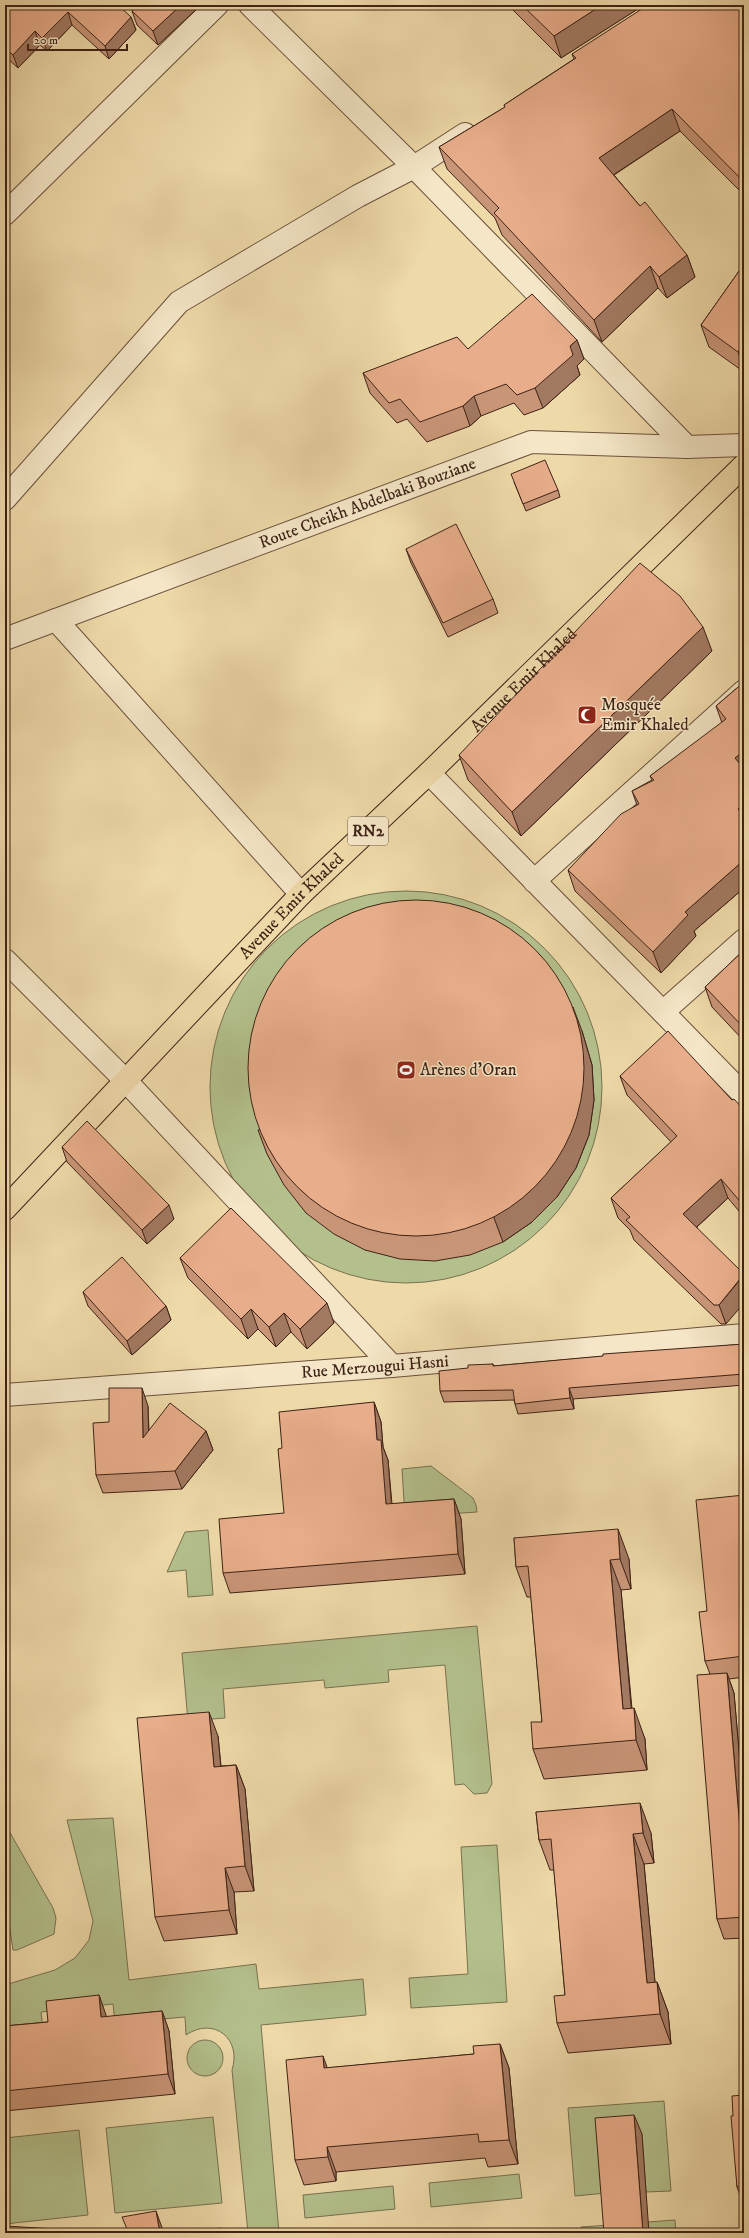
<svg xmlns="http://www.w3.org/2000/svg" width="749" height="2238" viewBox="0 0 749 2238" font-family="'IM FELL DW Pica',serif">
  <rect width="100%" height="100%" fill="#eed9a9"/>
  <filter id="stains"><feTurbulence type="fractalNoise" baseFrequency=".005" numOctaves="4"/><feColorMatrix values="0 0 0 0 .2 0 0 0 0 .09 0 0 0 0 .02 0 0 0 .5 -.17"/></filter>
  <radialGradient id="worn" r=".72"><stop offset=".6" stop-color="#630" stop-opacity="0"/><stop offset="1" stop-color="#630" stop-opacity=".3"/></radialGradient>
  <g fill="#b3c08c" stroke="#787151">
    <circle cx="406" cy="1087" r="196"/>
    <path d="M431,1466L473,1498L476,1505L477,1512L405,1517L402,1469Z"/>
    <path d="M208,1530L213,1595L188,1597L186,1570L167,1572L185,1532Z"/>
    <path d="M477,1626L492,1784L487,1793L474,1794L464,1784L455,1785L445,1665L388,1670L389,1682L325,1688L324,1680L223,1689L225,1718L188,1721L182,1653Z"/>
    <path d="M113,1818L129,1980L256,1964L259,1989L363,1979L366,2015L261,2025L279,2233H248L232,2070C242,2039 214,2016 186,2035L185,2017L115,2023L113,2004L41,2012L43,2028L5,2032V1985L55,1970L75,1958L89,1940L93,1921L67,1820Z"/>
    <path d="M5,1824L53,1908L56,1918L54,1934L17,1950H13L5,1896Z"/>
    <path d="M497,1845L507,2002L411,2008L409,1978L468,1974L461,1847Z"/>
    <circle cx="205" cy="2058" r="18"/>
    <path d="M664,2101L671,2191L646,2192L642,2135L606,2193L575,2196L568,2108Z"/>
    <path d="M213,2117L222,2203L115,2213L106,2128Z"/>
    <path d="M79,2130L88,2215L5,2224V2138Z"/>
    <path d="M519,2174L522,2198L431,2207L429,2183Z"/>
    <path d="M393,2186L395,2209L305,2218L303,2195Z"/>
    <path d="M675,2220L676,2233H649L648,2222Z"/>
    <path d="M609,2225V2233H581V2227Z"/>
    <path d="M222,2228V2233H205L204,2230Z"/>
  </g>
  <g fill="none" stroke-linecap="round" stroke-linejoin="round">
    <defs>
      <g id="minor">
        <path d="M250,5L414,167L687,447"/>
        <path d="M5,214L217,5"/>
        <path d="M5,499L179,302L358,196L414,167L465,134"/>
        <path d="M56,620L301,894"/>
        <path id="s1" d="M5,639L531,442L687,447L744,445"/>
        <path d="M429,773L744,1095"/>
        <path d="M534,881L744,691"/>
        <path d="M5,960L126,1081L392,1366"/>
        <path d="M664,1011L744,940"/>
        <path id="s2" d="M5,1395L392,1366L744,1335"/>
      </g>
      <g id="major">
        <path id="s3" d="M5,1209L301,894L429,773L744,465"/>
      </g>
    </defs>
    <use href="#minor" stroke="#6a503b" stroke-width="24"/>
    <use href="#major" stroke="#3e2216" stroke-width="24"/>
    <use href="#minor" stroke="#f4e6c7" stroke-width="22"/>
    <use href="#major" stroke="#eed9a9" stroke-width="22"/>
  </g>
  <g fill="#c89577" stroke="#3e2216">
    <path d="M5,5L131,17L136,30L109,59L72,25L47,51L40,45L18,68L5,56Z"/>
    <path d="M201,5L158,45L137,25L132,11Z"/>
    <path d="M508,5H644L561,58Z"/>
    <path d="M744,5V195L680,131L614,175L640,206L687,255L695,277L667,298L658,288L602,342L502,235L495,218L447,169L439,147L505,107L504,105L574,59L572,54Z"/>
    <path d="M744,264V372L709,347L701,325Z"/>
    <path d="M577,340L584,359L577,366L580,375L543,408L524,415L514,403L481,416L470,426L427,442L407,419L397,423L370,393L363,373L468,349Z"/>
    <path d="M514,482L558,490L560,497L526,511Z"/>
    <path d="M406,549L493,599L498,613L448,637L411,563Z"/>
    <path d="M712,651L521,836L468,780L459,755Z"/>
    <path d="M744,682V888L694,931L696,936L661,973L575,891L568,870L637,805L632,791L652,780L650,776L722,723L716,706Z"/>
    <path d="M744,950V1041L712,1007L705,987Z"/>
    <path d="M582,1031L592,1065L594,1100L589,1135L576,1168L557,1197L532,1222L503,1242L470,1255L435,1261L400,1259L365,1250L334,1234L306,1213L284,1185L267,1154L258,1130Z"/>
    <path d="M620,1076L732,1100L744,1110V1217L728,1198L697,1227L726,1324H721L634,1240L630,1230L618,1218L611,1198L671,1142L627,1095Z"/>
    <path d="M62,1147L174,1219L147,1244L67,1162Z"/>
    <path d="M180,1258L334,1323L307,1349L291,1332L276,1347L258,1329L248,1339L188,1278Z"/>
    <path d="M83,1292L166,1306L171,1320L132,1355L88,1306Z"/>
    <path d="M744,1344V1385L573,1399L574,1409L518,1414L515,1404L514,1400L444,1402L440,1391L468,1368L493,1364L494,1366Z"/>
    <path d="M374,1402L381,1422L383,1447L388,1460L392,1504L454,1499L461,1519L465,1574L230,1593L223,1573L284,1513Z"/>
    <path d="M148,1406L149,1430L206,1431L213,1450L182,1489L103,1493L96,1475L109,1422Z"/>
    <path d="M744,1495V1677L729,1679L734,1693L744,1810V1938L724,1939L717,1919L710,1674L705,1661L707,1611Z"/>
    <path d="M514,1538L629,1559L631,1589L621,1590L632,1709L645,1739L647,1770L544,1779L533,1749L542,1722L531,1597H527L516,1567Z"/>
    <path d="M218,1736L221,1766L236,1765L245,1789L254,1891L234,1892L237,1934L164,1941L155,1917Z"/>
    <path d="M536,1812L651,1833L654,1863L644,1864L655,1983L657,1982L668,2012L671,2044L568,2053L557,2023L565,1995L554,1870H550L539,1840Z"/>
    <path d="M99,1995L106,2017L162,2011L169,2031L175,2094L5,2111V2026L48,2022Z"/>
    <path d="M500,2044L509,2068L518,2164L488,2167L485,2158L336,2172V2181L304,2185L295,2160L327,2068L474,2054Z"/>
    <path d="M744,2095V2198H741L737,2187L733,2116Z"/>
  </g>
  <g fill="#a27961" stroke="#3e2216">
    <path d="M181,5H201L158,45L153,31Z"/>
    <path d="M602,5H644L561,58L554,36Z"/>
    <path d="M68,12L72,25L47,51L42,38Z"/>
    <path d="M131,17L136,30L109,59L105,46Z"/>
    <path d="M35,31L40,45L18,68L13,55Z"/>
    <path d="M672,109L680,131L607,179L599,158Z"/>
    <path d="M687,255L695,277L667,298L659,277Z"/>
    <path d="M650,266L658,288L602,342L594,320Z"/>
    <path d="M577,340L584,359L577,366L580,375L543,408L535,388L570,346Z"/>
    <path d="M744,343V368L738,352Z"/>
    <path d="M474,396L481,416L470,426L463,406Z"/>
    <path d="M703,627L712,651L521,836L512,812Z"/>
    <path d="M744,751V778L735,758Z"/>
    <path d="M744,804V826L738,809Z"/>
    <path d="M744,860V888L694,931L696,936L661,973L653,952L685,912Z"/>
    <path d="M5,1002L10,1016L5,1021Z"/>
    <path d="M573,1007L582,1031L592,1065L594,1100L589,1135L576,1168L557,1197L532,1222L503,1242L494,1218Z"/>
    <path d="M721,1179L728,1198L690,1233L683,1214Z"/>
    <path d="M169,1205L174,1219L147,1244L142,1230Z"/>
    <path d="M744,1275V1303L726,1324L719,1305Z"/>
    <path d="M327,1303L334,1323L307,1349L300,1329Z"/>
    <path d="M166,1306L171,1320L132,1355L127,1341Z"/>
    <path d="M251,1309L258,1329L248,1339L241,1319Z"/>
    <path d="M284,1313L291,1332L276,1347L269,1327Z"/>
    <path d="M142,1388L148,1406L149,1456L143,1438Z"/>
    <path d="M569,1388L573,1399L574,1409L570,1398Z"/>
    <path d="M374,1402L381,1422L383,1447L388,1460L393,1524L386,1504L377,1440Z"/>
    <path d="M206,1431L213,1450L182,1489L175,1471Z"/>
    <path d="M454,1499L461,1519L465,1574L458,1554Z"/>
    <path d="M618,1529L629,1559L631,1589L620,1559Z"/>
    <path d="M610,1560L621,1590L634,1740L623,1709Z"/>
    <path d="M727,1673L734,1693L744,1810V1878Z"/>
    <path d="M634,1708L645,1739L647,1770L636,1740Z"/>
    <path d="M209,1712L218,1736L223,1791L214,1767Z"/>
    <path d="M236,1765L245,1789L254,1891L245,1866Z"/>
    <path d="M640,1803L651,1833L654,1863L643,1833Z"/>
    <path d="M633,1834L644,1864L658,2014L647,1983Z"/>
    <path d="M225,1868L234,1892L237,1934L229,1910Z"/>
    <path d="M657,1982L668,2012L671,2044L660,2014Z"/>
    <path d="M99,1995L106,2015L108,2037L101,2017Z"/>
    <path d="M162,2011L169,2031L175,2094L168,2074Z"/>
    <path d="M500,2044L509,2068L518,2164L509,2140Z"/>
    <path d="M323,2056L332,2081L324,2068Z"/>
    <path d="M634,2115L642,2134L649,2233H643Z"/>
    <path d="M327,2147L336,2172V2181L328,2157Z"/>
    <path d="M156,2211L164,2233H160Z"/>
  </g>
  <g fill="#e8ad8a" stroke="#3e2216">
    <path d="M5,5H118L131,17L105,46L68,12L42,38L35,31L13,55L5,48Z"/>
    <path d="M138,5H181L153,31L132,11Z"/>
    <path d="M522,5H602L554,36Z"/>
    <path d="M648,5H744V182L672,109L599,158L640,206L645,202L687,255L659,277L650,266L594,320L494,213L499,208L439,147L505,107L504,105L576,58L572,54Z"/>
    <path d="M744,264V343L738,352L701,325Z"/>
    <path d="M532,294L577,340L570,346L573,355L535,388L517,395L506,384L474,396L463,406L420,422L400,399L389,403L363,373L457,337L468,349Z"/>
    <path d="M545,460L558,490L523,504L511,474Z"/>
    <path d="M456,524L493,599L443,623L406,549Z"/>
    <path d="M640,563L680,596L703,627L512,812L459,755Z"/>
    <path d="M744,682V751L735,758L744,769V804L738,809L744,816V860L685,912L688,915L653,952L568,870L621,814L639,804L632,791L654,780L650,776L726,719L716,706Z"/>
    <circle cx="416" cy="1068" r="168"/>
    <path d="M744,950V1028L705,987Z"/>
    <path d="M668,1031L732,1100L734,1099L744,1110V1208V1206L721,1179L683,1214L744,1274L719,1305H714L626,1220L630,1217L611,1198L677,1136L620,1076Z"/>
    <path d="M87,1121L169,1205L142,1230L62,1147Z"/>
    <path d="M231,1208L327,1303L300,1329L284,1313L269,1327L251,1309L241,1319L180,1258Z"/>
    <path d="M122,1257L166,1306L127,1341L83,1292Z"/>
    <path d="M744,1344V1374L569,1388L570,1398L515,1404L513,1390L440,1391L439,1371L468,1368V1365L493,1364V1366L603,1356V1354Z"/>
    <path d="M109,1388H142L143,1438L170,1403L206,1431L175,1471L96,1475L93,1423L109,1422Z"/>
    <path d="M374,1402L377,1440H381L386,1504L454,1499L458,1554L223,1573L219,1519L284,1513L278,1449L282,1448L279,1412Z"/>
    <path d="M744,1495V1656L705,1661L699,1612L707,1611L696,1500Z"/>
    <path d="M618,1529L620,1559L610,1560L623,1709L634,1708L636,1740L533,1749L531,1722H542L528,1566L516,1567L514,1538Z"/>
    <path d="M727,1673L744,1878V1917L717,1919L697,1675Z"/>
    <path d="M209,1712L214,1767L236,1765L245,1866L225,1868L229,1910L155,1917L137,1718Z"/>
    <path d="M640,1803L643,1833L633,1834L647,1983L657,1982L660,2014L557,2023L554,1996L565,1995L551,1839L539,1840L536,1812Z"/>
    <path d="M99,1995L101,2017L162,2011L168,2074L5,2091V2026L48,2022L46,2001Z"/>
    <path d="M500,2044L509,2140L479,2142L478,2134L327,2147L328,2157L295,2160L286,2060L323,2056L324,2068L474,2054L473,2046Z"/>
    <path d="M744,2095V2186L737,2187L731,2116H733L732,2096Z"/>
    <path d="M634,2115L643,2233H604L595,2118Z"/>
    <path d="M156,2211L160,2233H5V2226L72,2230L127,2229L122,2217Z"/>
  </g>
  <defs>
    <symbol id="mosque-square" viewBox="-11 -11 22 22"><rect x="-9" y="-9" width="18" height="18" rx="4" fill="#8f2418" stroke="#f4e6c7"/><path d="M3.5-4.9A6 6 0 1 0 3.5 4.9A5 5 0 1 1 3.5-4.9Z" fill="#fff"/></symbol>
    <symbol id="stadium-square" viewBox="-11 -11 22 22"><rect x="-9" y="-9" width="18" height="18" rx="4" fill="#8f2418" stroke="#f4e6c7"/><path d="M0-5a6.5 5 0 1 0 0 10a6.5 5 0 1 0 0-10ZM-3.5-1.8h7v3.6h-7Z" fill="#fff"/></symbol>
  </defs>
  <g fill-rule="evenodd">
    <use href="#mosque-square" x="576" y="704" width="22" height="22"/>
    <use href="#stadium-square" x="395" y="1059" width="22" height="22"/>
  </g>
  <g text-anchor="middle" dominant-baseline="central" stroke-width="3" stroke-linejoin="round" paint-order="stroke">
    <rect fill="#f4e6c7" stroke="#755d4b" stroke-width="1" x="348" y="817" width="40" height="28" rx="3"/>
    <g font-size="16" font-weight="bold" fill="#3e2216">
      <text x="368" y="831">RN2</text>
    </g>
    <g font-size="17" fill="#3e2216" stroke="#f4e6c7">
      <text stroke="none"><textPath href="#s1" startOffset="387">Route Cheikh Abdelbaki Bouziane</textPath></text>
      <text stroke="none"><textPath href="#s3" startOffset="741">Avenue Emir Khaled</textPath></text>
      <text stroke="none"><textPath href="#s3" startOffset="417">Avenue Emir Khaled</textPath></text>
      <text stroke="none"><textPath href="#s2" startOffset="371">Rue Merzougui Hasni</textPath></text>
    </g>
    <g font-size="17" fill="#3e2216" stroke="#f4e6c7" text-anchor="start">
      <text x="601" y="705">Mosquée<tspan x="601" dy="20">Emir Khaled</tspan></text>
      <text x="420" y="1070">Arènes d'Oran</text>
    </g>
  </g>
  <rect width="749" height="2238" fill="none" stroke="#eed9a9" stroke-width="20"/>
  <rect x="6" y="6" width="737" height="2226" fill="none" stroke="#3e2216" stroke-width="2"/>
  <rect x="10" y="10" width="729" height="2218" fill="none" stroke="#3e2216"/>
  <path d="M28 44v6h99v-6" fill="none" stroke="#3e2216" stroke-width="2"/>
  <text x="34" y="44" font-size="12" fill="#3e2216" stroke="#f4e6c7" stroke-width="3" paint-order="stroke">20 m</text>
  <rect width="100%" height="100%" filter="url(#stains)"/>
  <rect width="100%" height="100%" fill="url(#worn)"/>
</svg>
